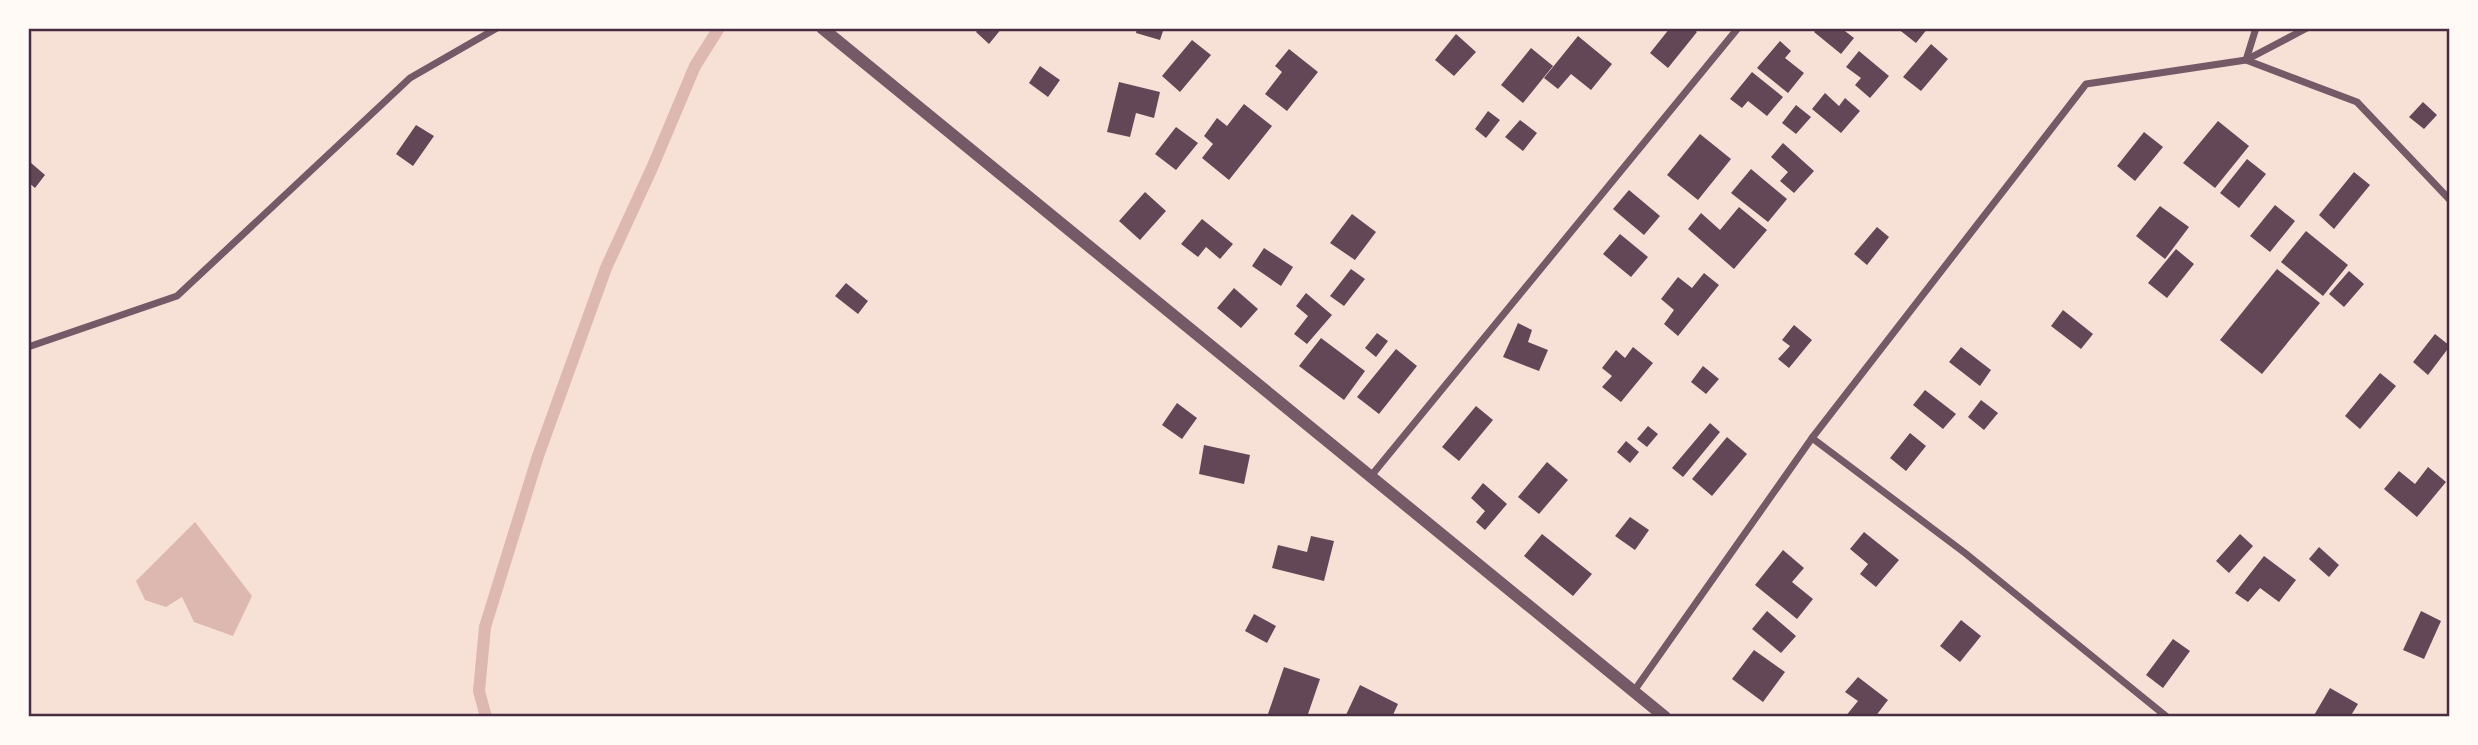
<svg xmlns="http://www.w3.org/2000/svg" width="2478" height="745" viewBox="0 0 2478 745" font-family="Arial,sans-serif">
  <rect width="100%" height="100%" fill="#f7e1d7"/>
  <path fill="#dcb8b0" d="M195,522L252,596L233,636L194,622L182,597L166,607L145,600L136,581Z"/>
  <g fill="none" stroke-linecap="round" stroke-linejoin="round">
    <path stroke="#dcb8b0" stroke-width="12" d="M486,717L479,691L485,627L538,456L606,268L652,168L695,66L719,28"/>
  </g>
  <g fill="#644757">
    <path d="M979,28H1002L989,44L976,32Z"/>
    <path d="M1137,28H1164L1160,40L1136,33Z"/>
    <path d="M1670,28H1692L1697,32L1668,68L1650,53Z"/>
    <path d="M1817,28H1841L1854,38L1841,54L1814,32Z"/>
    <path d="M1897,28H1928L1916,43Z"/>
    <path d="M1456,34L1476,52L1454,76L1435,60Z"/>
    <path d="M1578,36L1612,64L1591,90L1571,74L1558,89L1544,78Z"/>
    <path d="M1192,40L1211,55L1180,92L1162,76Z"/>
    <path d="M1780,41L1791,51L1785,58L1804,73L1788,93L1757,68Z"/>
    <path d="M1931,44L1948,59L1921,91L1903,77Z"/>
    <path d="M1531,48L1553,66L1523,103L1501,85Z"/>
    <path d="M1289,49L1318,72L1287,111L1265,94L1282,72L1275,66Z"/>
    <path d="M1859,51L1889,76L1870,98L1855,85L1861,78L1846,67Z"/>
    <path d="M1040,66L1060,80L1048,97L1029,83Z"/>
    <path d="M1752,72L1783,97L1767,116L1748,101L1742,108L1730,99Z"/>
    <path d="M1119,82L1160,92L1154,118L1136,113L1130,137L1107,132Z"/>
    <path d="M1825,93L1839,106L1845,98L1860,111L1841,133L1812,109Z"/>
    <path d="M2423,102L2437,115L2424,129L2409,117Z"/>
    <path d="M1244,104L1272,126L1229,180L1202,158L1213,144L1204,136L1217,118L1227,126Z"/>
    <path d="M1796,105L1811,117L1796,134L1782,123Z"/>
    <path d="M1488,111L1500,120L1486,138L1475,129Z"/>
    <path d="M1520,120L1537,133L1523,151L1505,137Z"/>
    <path d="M2218,121L2249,146L2215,188L2183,163Z"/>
    <path d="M416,125L434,136L413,166L396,154Z"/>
    <path d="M1176,127L1198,143L1176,170L1155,154Z"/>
    <path d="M2144,132L2163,147L2135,181L2117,166Z"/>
    <path d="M1700,134L1731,159L1698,200L1667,175Z"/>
    <path d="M1783,143L1814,171L1794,193L1780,181L1788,172L1771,157Z"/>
    <path d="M2247,159L2266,174L2239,208L2220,193Z"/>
    <path d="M30,162L45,175L35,188L28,182Z"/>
    <path d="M1751,169L1787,199L1768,222L1731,193Z"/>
    <path d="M2354,172L2370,185L2334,229L2319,215Z"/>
    <path d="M1629,190L1660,216L1644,235L1613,209Z"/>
    <path d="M1145,192L1166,211L1140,240L1119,221Z"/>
    <path d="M2275,205L2295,221L2270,252L2250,236Z"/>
    <path d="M2160,206L2189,227L2165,259L2136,236Z"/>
    <path d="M1739,207L1767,230L1734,269L1688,229L1701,213L1720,230Z"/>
    <path d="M1352,214L1376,232L1355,260L1330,243Z"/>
    <path d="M1202,219L1233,244L1220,259L1206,247L1198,257L1181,244Z"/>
    <path d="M1877,227L1889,237L1867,265L1854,254Z"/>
    <path d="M2306,231L2348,265L2323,296L2281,262Z"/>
    <path d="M1620,234L1648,257L1631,277L1603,254Z"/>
    <path d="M1264,248L1293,267L1281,286L1252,266Z"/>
    <path d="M2176,249L2194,264L2167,298L2148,283Z"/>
    <path d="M1351,269L1365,279L1344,306L1330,296Z"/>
    <path d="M2277,269L2320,303L2262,374L2220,340Z"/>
    <path d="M2349,271L2364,284L2344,307L2329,294Z"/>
    <path d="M1704,273L1719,285L1678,336L1664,324L1674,310L1661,299L1678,277L1692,288Z"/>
    <path d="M846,283L868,301L858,314L835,296Z"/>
    <path d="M1234,288L1258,309L1241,328L1217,308Z"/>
    <path d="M1306,293L1332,315L1307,344L1294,334L1308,316L1296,306Z"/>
    <path d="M2063,310L2093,334L2081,349L2051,326Z"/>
    <path d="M1518,323L1532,330L1528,342L1548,350L1539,371L1503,357Z"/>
    <path d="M1794,325L1812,340L1789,368L1778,359L1790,346L1782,340Z"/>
    <path d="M1377,333L1388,341L1376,357L1365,348Z"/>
    <path d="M2435,334L2450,346L2428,375L2413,362Z"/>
    <path d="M1321,338L1365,371L1344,400L1299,366Z"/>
    <path d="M1633,347L1653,363L1621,402L1602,387L1612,376L1602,368L1616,350L1625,358Z"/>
    <path d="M1961,347L1991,370L1980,386L1949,362Z"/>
    <path d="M1396,349L1417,366L1379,414L1357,397Z"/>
    <path d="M1703,366L1719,379L1706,394L1691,382Z"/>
    <path d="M2380,373L2396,386L2360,429L2345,416Z"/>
    <path d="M1925,390L1956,414L1943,429L1913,405Z"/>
    <path d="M1981,400L1998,413L1984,430L1968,417Z"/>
    <path d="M1177,403L1197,418L1182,439L1162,425Z"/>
    <path d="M1476,406L1493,420L1459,461L1442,447Z"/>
    <path d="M1710,423L1720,432L1683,477L1672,468Z"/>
    <path d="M1648,426L1658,434L1647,447L1637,439Z"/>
    <path d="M1910,433L1926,446L1906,471L1890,458Z"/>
    <path d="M1727,437L1747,454L1712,496L1692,479Z"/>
    <path d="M1626,441L1639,452L1630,463L1617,452Z"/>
    <path d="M1204,445L1250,455L1244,484L1199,474Z"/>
    <path d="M1547,462L1568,480L1539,514L1518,497Z"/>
    <path d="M2428,467L2446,482L2417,517L2384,489L2399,471L2415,484Z"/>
    <path d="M1483,483L1507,504L1485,530L1476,522L1485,511L1471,498Z"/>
    <path d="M1630,517L1649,530L1635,550L1615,536Z"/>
    <path d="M1864,532L1899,560L1876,587L1860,574L1868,564L1850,549Z"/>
    <path d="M1542,534L1592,574L1573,596L1524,556Z"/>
    <path d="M2240,534L2253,546L2229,573L2216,561Z"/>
    <path d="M1311,536L1334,541L1324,581L1272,568L1278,545L1307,552Z"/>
    <path d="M2319,547L2339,565L2329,577L2309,559Z"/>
    <path d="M1783,550L1804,568L1792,582L1813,599L1797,619L1755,585Z"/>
    <path d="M2264,556L2296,580L2279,602L2260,588L2248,602L2235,593Z"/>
    <path d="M1767,611L1796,636L1781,653L1752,629Z"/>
    <path d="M2421,611L2441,621L2424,659L2403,650Z"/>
    <path d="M1254,614L1276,626L1267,643L1245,631Z"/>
    <path d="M1961,620L1981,636L1960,662L1940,646Z"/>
    <path d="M2173,639L2190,651L2163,688L2146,675Z"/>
    <path d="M1754,650L1785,672L1763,702L1732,679Z"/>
    <path d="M1284,667L1320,679L1307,717H1276L1268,714Z"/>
    <path d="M1858,677L1888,700L1875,717H1845L1858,701L1845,692Z"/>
    <path d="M1360,685L1398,704L1392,717H1345Z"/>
    <path d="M2330,688L2358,704L2350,717H2313Z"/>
  </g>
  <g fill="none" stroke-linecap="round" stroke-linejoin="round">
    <g stroke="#755966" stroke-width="7">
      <path d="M2256,28L2246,60L2357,102L2450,200"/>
      <path d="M28,347L177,296L410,78L497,28"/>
      <path d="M1812,438L1965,553L2167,717"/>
      <path d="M1371,476L1738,28"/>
      <path d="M1634,691L1812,438L2086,84L2246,60L2307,28"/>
    </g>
    <path stroke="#755966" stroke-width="12" d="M822,28L1665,717"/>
  </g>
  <rect width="2478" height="745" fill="none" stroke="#fffaf5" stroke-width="60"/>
  <rect x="30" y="30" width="2418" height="685" fill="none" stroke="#4a2c40" stroke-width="2.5"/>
</svg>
